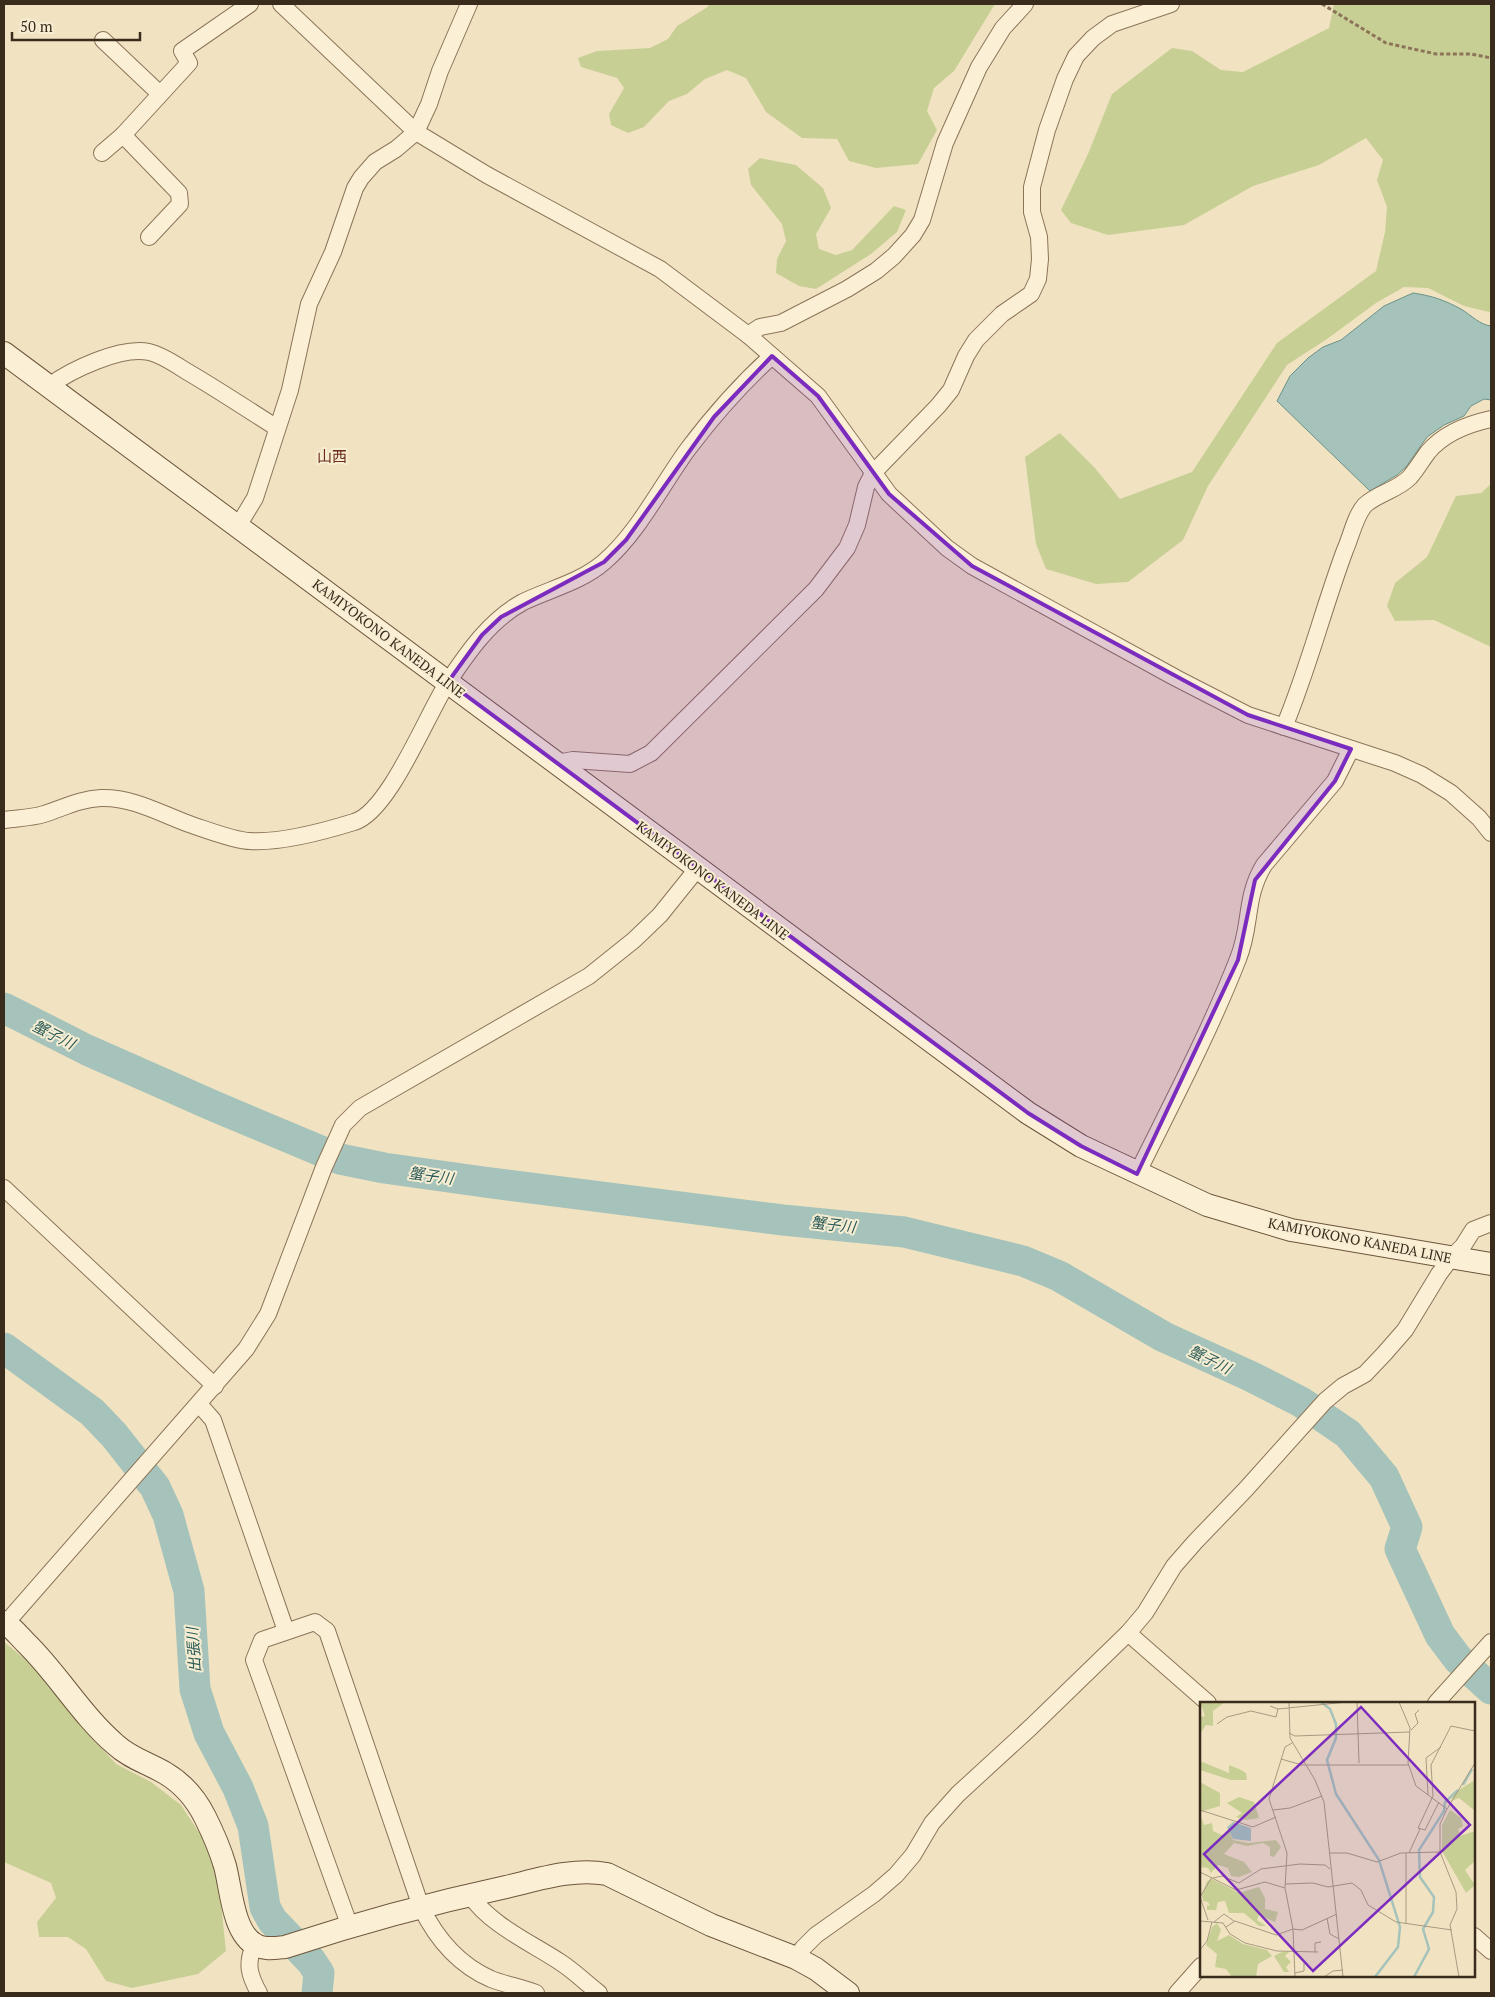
<svg xmlns="http://www.w3.org/2000/svg" width="1495" height="1997" viewBox="0 0 1495 1997" font-family="'PT Serif','Noto Sans JP',serif">
  <rect width="100%" height="100%" fill="#f1e3c2"/>
  <g fill="#c8cf95">
    <path d="M710,4H995L954,71L934,88L927,111L937,130L918,164L876,168L849,161L837,139L802,138L766,112L746,78L727,70L705,79L687,94L669,101L644,127L628,133L611,125L609,114L624,88L617,78L581,67L578,58L597,51L650,48L668,39L677,26L706,8Z"/>
    <path d="M1334,4H1491V310L1489,312L1464,306L1428,288L1404,287L1376,303L1327,339L1287,365L1208,486L1183,540L1128,582L1096,584L1046,569L1036,544L1025,457L1060,433L1095,468L1120,499L1192,472L1277,343L1376,271L1385,232L1387,207L1377,180L1383,160L1366,138L1319,165L1253,186L1184,225L1108,235L1071,223L1061,210L1088,154L1112,94L1172,48L1192,51L1221,70L1243,72L1329,28Z"/>
    <path d="M760,158L796,165L823,188L831,208L816,234L819,249L836,255L852,250L894,206L906,210L897,232L871,254L816,289L799,286L776,273L777,259L786,241L782,224L751,185L748,169Z"/>
    <path d="M1491,484V647L1434,620L1395,621L1387,606L1395,583L1427,557L1456,496L1481,493Z"/>
    <path d="M4,1642L31,1664L86,1731L116,1764L151,1782L181,1805L209,1848L221,1904L226,1951L198,1974L132,1988L106,1981L86,1949L68,1937H39L37,1922L56,1898L51,1883L4,1862Z"/>
  </g>
  <path fill="#a5c3ba" stroke="#6b9288" d="M1413,293C1433,296 1444,300 1461,309C1471,315 1480,325 1491,326V400L1484,399L1471,406L1464,416L1444,425L1427,437L1406,467L1397,475L1370,491L1277,401L1290,376L1308,358L1323,347L1341,340L1384,306Z"/>
  <g fill="none" stroke-linecap="round" stroke-linejoin="round">
    <g stroke="#a5c3ba" stroke-width="31">
      <path d="M4,1008L87,1050L216,1107L340,1159L384,1168L484,1182L783,1220L904,1232L1023,1261L1059,1276L1164,1337L1250,1376L1301,1402L1348,1434L1384,1477L1407,1527L1400,1549L1440,1635L1458,1659L1491,1689"/>
      <path d="M4,1348L92,1412L114,1435L155,1487L168,1515L189,1591L195,1689L209,1733L238,1788L253,1826L265,1907L272,1920L311,1961L319,1973L317,1993"/>
    </g>
    <defs>
      <g id="street">
        <path d="M281,4L416,132L487,175L660,269L748,335L818,396L889,494L947,548L972,566L1176,678L1248,715L1395,763L1422,775L1451,793L1479,818L1491,833"/>
        <path d="M103,40L160,94"/>
        <path d="M123,135L179,193L180,204L149,237"/>
        <path d="M102,153L123,135L189,63L182,51L250,4"/>
        <path d="M748,335L760,327L781,323L847,289L876,271L894,256L913,235L922,220L945,143L979,67L1003,28L1025,4"/>
        <path d="M49,386C71,370 121,346 149,352C162,355 175,364 186,371C217,389 247,409 277,428"/>
        <path d="M238,526L255,498L290,390L309,304L333,252L355,188L361,178L375,162L396,149L416,132L429,104L440,71L469,4"/>
        <path d="M1284,727C1308,670 1323,609 1345,550C1351,537 1355,516 1365,505C1378,493 1398,490 1410,477C1417,469 1422,460 1428,452C1444,433 1468,424 1491,419"/>
        <path d="M556,763L573,760L630,764L651,753L816,589L847,548L857,525L866,487L873,473L938,406L951,390L966,356L976,340L1002,314L1031,294L1038,279L1040,259L1039,237L1032,212V187L1047,130L1065,79L1076,56L1093,38L1112,24L1171,4"/>
        <path d="M4,820C17,818 31,818 44,814C63,808 80,799 101,798C134,797 163,815 192,825C207,830 236,841 250,841C281,843 325,831 354,822C389,812 427,714 448,682C468,652 490,620 523,602C550,589 581,582 604,562C638,533 661,486 688,449C713,416 741,384 772,356"/>
        <path d="M1137,1174C1172,1103 1209,1033 1238,959C1252,925 1244,898 1264,865L1335,781L1351,749"/>
        <path d="M4,1188L215,1386"/>
        <path d="M199,1404L213,1420L286,1631"/>
        <path d="M6,1623L246,1349L268,1314L324,1167L343,1125L360,1108L589,976L634,940L660,915L697,869"/>
        <path d="M1128,1633L1208,1703"/>
        <path d="M1436,1703L1491,1642"/>
        <path d="M470,1895C489,1924 531,1943 560,1962C574,1971 586,1983 599,1993"/>
        <path d="M350,1927L254,1660L262,1640L315,1622L327,1631L421,1907C436,1938 459,1965 491,1979C506,1985 521,1987 536,1993"/>
        <path d="M1474,1936L1491,1951"/>
        <path d="M254,1945C246,1964 249,1975 259,1993"/>
        <path d="M796,1958L803,1948L816,1935L874,1894L896,1875L913,1855L932,1823L958,1794L1031,1727L1128,1633L1145,1613L1174,1566L1195,1542L1246,1489L1325,1401L1343,1386L1365,1374L1384,1354L1405,1330L1439,1274L1451,1258L1463,1246L1473,1230L1491,1223"/>
        <path d="M1177,1993L1201,1966"/>
      </g>
      <g id="secondary">
        <path d="M4,353L1028,1113L1081,1146L1207,1205L1291,1230L1491,1264"/>
        <path d="M4,1622C12,1627 19,1636 26,1643C58,1674 81,1715 116,1745C130,1758 148,1763 165,1773C182,1783 196,1799 205,1817C213,1833 220,1849 225,1866C231,1888 233,1934 256,1945C265,1950 275,1948 285,1947C358,1923 432,1903 506,1887C540,1879 573,1868 607,1874L711,1925L796,1958L816,1969L848,1993"/>
      </g>
    </defs>
    <use href="#street" stroke="#8c7458" stroke-width="18"/>
    <use href="#secondary" stroke="#6d553b" stroke-width="24"/>
    <path stroke="#8c7458" stroke-width="3" stroke-dasharray="4 2.5" stroke-linecap="butt" d="M1322,4L1386,43L1436,54H1471L1491,58"/>
    <use href="#street" stroke="#fbf0d6" stroke-width="16"/>
    <use href="#secondary" stroke="#fbf0d6" stroke-width="22"/>
  </g>
  <path fill="#7b2cbf" fill-opacity="0.2" stroke="#7b2cbf" stroke-width="4" stroke-linejoin="round" d="M772,356L818,396L889,494L972,566L1248,715L1351,749L1335,781L1255,880L1238,960L1137,1174L1081,1146L1028,1113L448,682L482,635L501,617L604,562L626,540L714,417Z"/>
  <g text-anchor="middle" dominant-baseline="central" stroke-width="4" stroke-linejoin="round" paint-order="stroke">
    <g font-size="14" fill="#3a2c1d" stroke="#f7edd2">
      <text transform="translate(389 638) rotate(37)">KAMIYOKONO KANEDA LINE</text>
      <text transform="translate(713 880) rotate(37)">KAMIYOKONO KANEDA LINE</text>
      <text transform="translate(1360 1240) rotate(11)">KAMIYOKONO KANEDA LINE</text>
    </g>
    <g font-size="15" fill="#6a2b1a" stroke="#f7edd2">
      <text x="332" y="456">山西</text>
    </g>
    <g font-size="15" font-style="italic" fill="#2b5b59" stroke="#f7edd2">
      <text transform="translate(54 1034) rotate(27)">蟹子川</text>
      <text transform="translate(431 1175) rotate(8)">蟹子川</text>
      <text transform="translate(833 1224) rotate(7)">蟹子川</text>
      <text transform="translate(1210 1359) rotate(26)">蟹子川</text>
      <text transform="translate(193 1650) rotate(-94)">出張川</text>
    </g>
  </g>
  <g transform="translate(1200 1702)">
    <rect width="275" height="275" fill="#f1e3c2"/>
    <path d="M0,0H25L13,9V24L6,23L0,32V15L5,14ZM0,59L29,71V63L39,67L46,71L47,78H31L0,68ZM275,78V109L259,96L251,99L254,91ZM0,80L20,91V104L0,110ZM39,95L54,100L59,116L46,118L36,115L42,111L27,101ZM250,108L261,116L263,124L258,127L260,134L275,129V159L265,168L275,183L266,191L242,149V123ZM0,112L4,123L12,121L13,129L22,133L29,129L33,138L48,141L76,138L81,145L74,155L70,154V145L63,141L47,144L34,141L24,152L44,160L52,170L39,175L31,174L28,166L18,163L11,171L8,166L0,165ZM12,177L39,191L59,185L65,196V207L78,210L75,220L59,213L57,218L66,224H59L44,211H29L25,199L18,200L16,208H7V203L10,204L8,200L3,199L2,193L7,179ZM17,221L21,228L17,239L29,233L43,242L67,248L72,254L58,262L56,275H32L26,267L15,265L17,252L6,243L12,225ZM82,250H89L85,254L91,260L86,265L89,270H84L74,254Z" fill="#c8cf95"/>
    <path d="M33,120L51,126V139L33,137L27,125Z" fill="#a5c3ba"/>
    <path fill="none" stroke="#a5c3ba" stroke-width="2.5" d="M121,0L130,7L136,22V36L127,58L136,92L179,158L200,225L198,245L175,275M263,83L272,67M214,275L229,247L223,227L233,210L234,195L220,175L219,148L244,109L245,100L258,88"/>
    <path fill="none" stroke="#a89a80" stroke-width="1" d="M89,0L90,36L115,78L124,100L143,275M157,0L159,61M199,0L210,26L208,61L216,84L247,107L240,122V150L256,190L257,207L250,223L259,275M70,4L78,7L147,0M17,22L27,15L51,9L76,15L78,7M211,28L218,21L215,12L219,8M89,31L95,34L210,30M92,41L85,45L69,97L87,151L85,186L93,227L95,275M81,57L102,63H209M228,93L226,56L241,45M239,100L225,128L218,126L233,94L231,63L251,24L275,29M247,107L275,61M0,108L53,125L76,115M73,108L90,106L122,94M130,151H147L177,160L201,151L240,150M206,151V222M209,151L220,127M0,170L36,188L65,180L85,186M13,176L22,174L39,181L61,167L100,162L125,163L130,167M85,182L113,181L128,185L152,181L161,188L168,203L196,220L252,228M127,216L130,232L139,237M8,218L0,195L12,175M0,219L23,221L30,232L45,241L77,249L118,250M14,220L24,212L34,219M26,225L35,219L76,233L93,227L102,228L137,212M0,248L7,239L12,220M115,250V241L121,240M95,271L104,269V261M124,275L133,269L143,268"/>
    <path fill="#7b2cbf" fill-opacity="0.15" stroke="#7b2cbf" stroke-width="2.5" d="M161,5L270,123L113,269L4,152Z"/>
    <rect width="275" height="275" fill="none" stroke="#3a2c1d" stroke-width="2.5"/>
  </g>
  <rect width="1495" height="1997" fill="none" stroke="#3a2c1d" stroke-width="10"/>
  <path d="M12 32v8h128v-8" fill="none" stroke="#3a2c1d" stroke-width="2.5"/>
  <text x="20" y="32" font-size="15" fill="#3a2c1d" stroke="#f7edd2" stroke-width="4" paint-order="stroke">50 m</text>
</svg>
